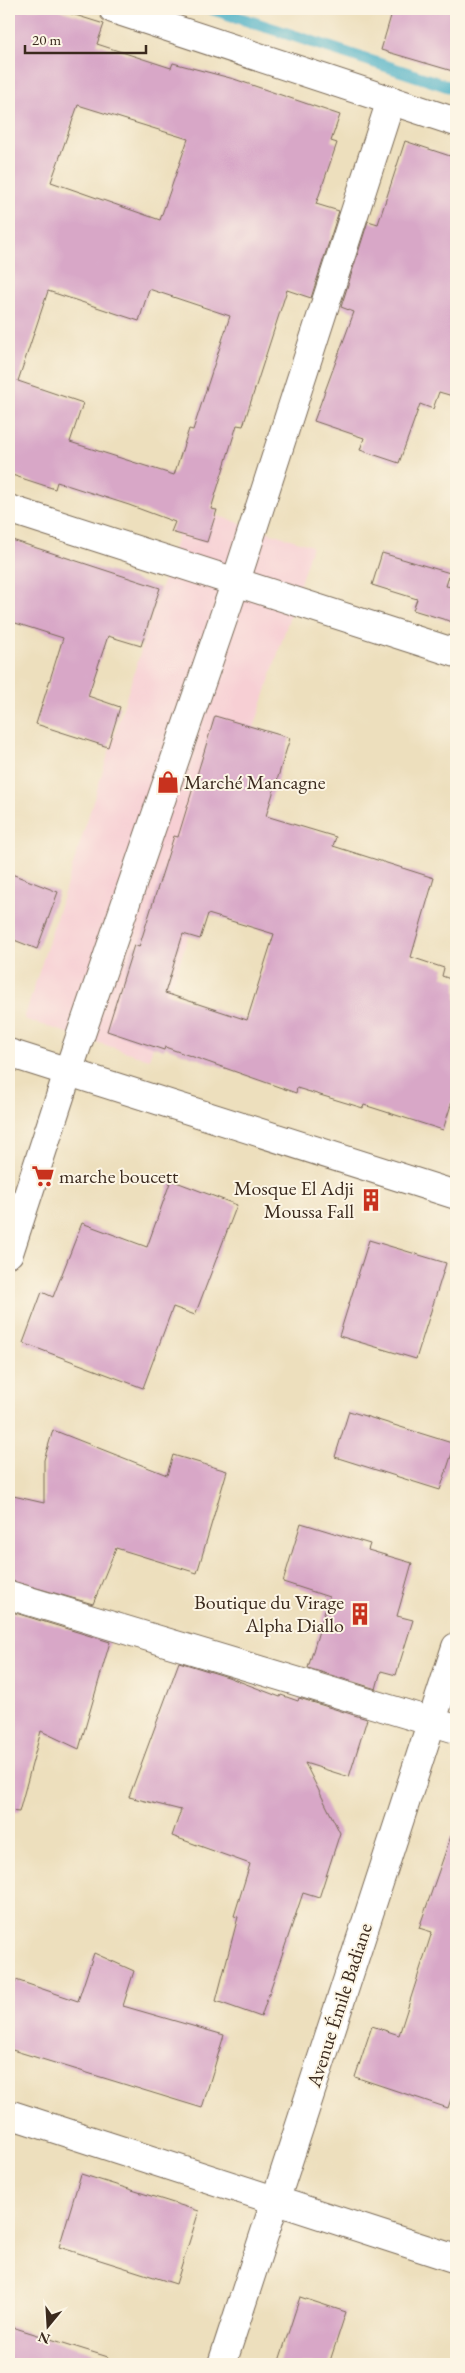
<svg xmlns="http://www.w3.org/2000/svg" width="465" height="2373" viewBox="0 0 465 2373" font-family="'EB Garamond',serif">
  <rect width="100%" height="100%" fill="#fcf5e5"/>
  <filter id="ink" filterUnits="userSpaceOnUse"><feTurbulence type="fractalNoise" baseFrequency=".02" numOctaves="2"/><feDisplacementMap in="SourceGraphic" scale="10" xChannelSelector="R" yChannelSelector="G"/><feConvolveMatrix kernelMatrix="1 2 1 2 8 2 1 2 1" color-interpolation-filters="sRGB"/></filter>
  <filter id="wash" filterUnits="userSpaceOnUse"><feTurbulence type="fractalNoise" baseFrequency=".0096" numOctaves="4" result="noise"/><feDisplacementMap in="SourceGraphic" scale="20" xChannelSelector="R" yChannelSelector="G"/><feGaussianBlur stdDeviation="1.12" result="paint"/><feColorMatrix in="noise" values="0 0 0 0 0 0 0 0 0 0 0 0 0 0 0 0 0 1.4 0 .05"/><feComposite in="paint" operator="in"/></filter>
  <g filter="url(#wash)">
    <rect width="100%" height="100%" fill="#eddfbd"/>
    <path fill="#f7cfd4" d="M187,506L312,546L149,1059L24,1019Z"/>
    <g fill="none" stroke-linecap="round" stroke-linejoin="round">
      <path stroke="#46aec5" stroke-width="12" d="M212,9L456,89"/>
    </g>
    <g id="blocks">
      <g fill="#d8a7c7" fill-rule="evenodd">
        <path d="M9,9H56L104,24L97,44L171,68L173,63L234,79L340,115L331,141L337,143L316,204L339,211L311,298L287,290L243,426L237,425L211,509L217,510L207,542L171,532L175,522L129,505L57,482L55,489L9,474ZM78,105L188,139L160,220L51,182ZM149,289L230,316L193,430L189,429L174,475L70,442L83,403L18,381L48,291L139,321Z"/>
        <path d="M393,9H456V72L381,50Z"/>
        <path d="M405,141L456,158V397L439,392L433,409L420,404L399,463L360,450L364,438L314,421L354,312L341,307L368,221L378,224Z"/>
        <path d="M9,539L160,588L141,646L108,636L88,696L120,707L108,747L36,724L63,638L9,621Z"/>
        <path d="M382,553L450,573L446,586L456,588V623L413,610L417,599L372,585Z"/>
        <path d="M215,716L290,738L266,816L336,837L333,846L434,878L411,957L444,968L442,976L456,981V1089L443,1130L364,1105L363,1108L297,1088L296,1093L165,1047L164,1050L107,1031L134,945L139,947L174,836L178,837ZM208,914L274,934L247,1020L165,993L183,934L200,939Z"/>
        <path d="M9,873L58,892L37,949L9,938Z"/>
        <path d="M171,1180L237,1205L195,1315L173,1307L143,1388L23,1343L42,1292L53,1297L82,1223L147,1247Z"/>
        <path d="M369,1240L446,1263L416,1359L339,1336Z"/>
        <path d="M349,1411L455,1444L440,1490L335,1457Z"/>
        <path d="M53,1430L167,1475L173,1455L227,1471L197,1573L116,1548L93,1604L9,1580V1495L44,1503V1460Z"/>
        <path d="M301,1523L370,1544L368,1550L412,1563L397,1616L413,1620L396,1675L381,1671L376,1689L308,1668L329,1597L283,1582Z"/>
        <path d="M9,1611L110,1642L79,1749L41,1731L19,1812L9,1811Z"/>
        <path d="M179,1662L228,1677L280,1697L281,1695L298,1701L299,1698L367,1719L349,1777L305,1763L340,1833L319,1898L303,1893L261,2017L216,2001L238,1917L234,1916L250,1864L172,1836L181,1810L129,1797Z"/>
        <path d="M451,1836L456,1837V2084L448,2108L355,2077L372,2026L399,2035L432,1932L419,1928Z"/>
        <path d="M94,1953L134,1971L123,2006L224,2035L202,2108L9,2049V2001L16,1980L78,2001Z"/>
        <path d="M81,2174L199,2211L176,2284L59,2247Z"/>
        <path d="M300,2297L346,2312L329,2364H278Z"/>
        <path d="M9,2326L108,2357L107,2364H9Z"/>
      </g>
    </g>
  </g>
  <g filter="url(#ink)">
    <use href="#blocks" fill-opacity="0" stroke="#796956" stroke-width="1"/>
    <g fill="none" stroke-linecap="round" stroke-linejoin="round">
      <defs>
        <g id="street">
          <path d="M113,9L456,122"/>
          <path d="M9,509L456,653"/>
          <path d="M9,1053L456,1195"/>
          <path d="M9,1253L68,1072L236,581L391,100"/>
          <path d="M9,1595L456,1729"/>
          <path d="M9,2114L456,2259"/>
          <path d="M222,2364L456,1647"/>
        </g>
      </defs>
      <use href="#street" stroke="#796956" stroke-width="30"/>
      <use href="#street" stroke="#fff" stroke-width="28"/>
    </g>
  </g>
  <defs>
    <symbol id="shop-bare" viewBox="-9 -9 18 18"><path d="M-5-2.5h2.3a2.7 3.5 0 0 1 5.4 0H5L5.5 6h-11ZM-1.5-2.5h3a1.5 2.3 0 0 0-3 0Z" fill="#c8321e" stroke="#fcf5e5" stroke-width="2.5" paint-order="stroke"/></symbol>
    <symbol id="supermarket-bare" viewBox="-9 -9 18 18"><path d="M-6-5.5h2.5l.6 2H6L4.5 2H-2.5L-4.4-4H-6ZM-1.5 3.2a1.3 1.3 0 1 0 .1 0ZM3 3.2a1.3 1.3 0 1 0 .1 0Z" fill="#c8321e" stroke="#fcf5e5" stroke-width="2.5" paint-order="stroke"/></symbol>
    <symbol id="building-bare" viewBox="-9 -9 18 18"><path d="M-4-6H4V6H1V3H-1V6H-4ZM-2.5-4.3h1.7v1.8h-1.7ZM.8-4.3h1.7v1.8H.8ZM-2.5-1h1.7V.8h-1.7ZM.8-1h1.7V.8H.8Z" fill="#c8321e" stroke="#fcf5e5" stroke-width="2.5" paint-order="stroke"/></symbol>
  </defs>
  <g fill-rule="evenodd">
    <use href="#shop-bare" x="152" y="766" width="32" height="32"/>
    <use href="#supermarket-bare" x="27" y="1160" width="32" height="32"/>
    <use href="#building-bare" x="355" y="1184" width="32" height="32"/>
    <use href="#building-bare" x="344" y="1598" width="32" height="32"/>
  </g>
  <g text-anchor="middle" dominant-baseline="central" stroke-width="4" stroke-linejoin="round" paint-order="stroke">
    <g font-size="20" fill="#3b2a1e" stroke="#fcf5e5" text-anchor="start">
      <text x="184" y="782">Marché Mancagne</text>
      <text x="59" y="1176">marche boucett</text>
      <text x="354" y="1188" text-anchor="end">Mosque El Adji<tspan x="354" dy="23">Moussa Fall</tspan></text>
      <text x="344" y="1602" text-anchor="end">Boutique du Virage<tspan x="344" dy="23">Alpha Diallo</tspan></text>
    </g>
    <g font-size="20" fill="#3b2a1e" stroke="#fcf5e5">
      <text transform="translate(339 2005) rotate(-72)">Avenue Émile Badiane</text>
    </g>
  </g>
  <rect width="465" height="2373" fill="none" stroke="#fcf5e5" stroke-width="30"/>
  <g transform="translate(48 2326) rotate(198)" stroke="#fcf5e5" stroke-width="4" paint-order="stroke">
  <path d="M0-4L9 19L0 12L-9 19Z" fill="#3b2a1e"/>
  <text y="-8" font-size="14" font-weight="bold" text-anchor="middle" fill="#3b2a1e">N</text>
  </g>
  <path d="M25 45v8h121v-8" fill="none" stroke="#3b2a1e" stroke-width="2.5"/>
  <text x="32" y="45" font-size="15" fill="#3b2a1e" stroke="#fcf5e5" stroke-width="4" paint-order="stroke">20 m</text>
</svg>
